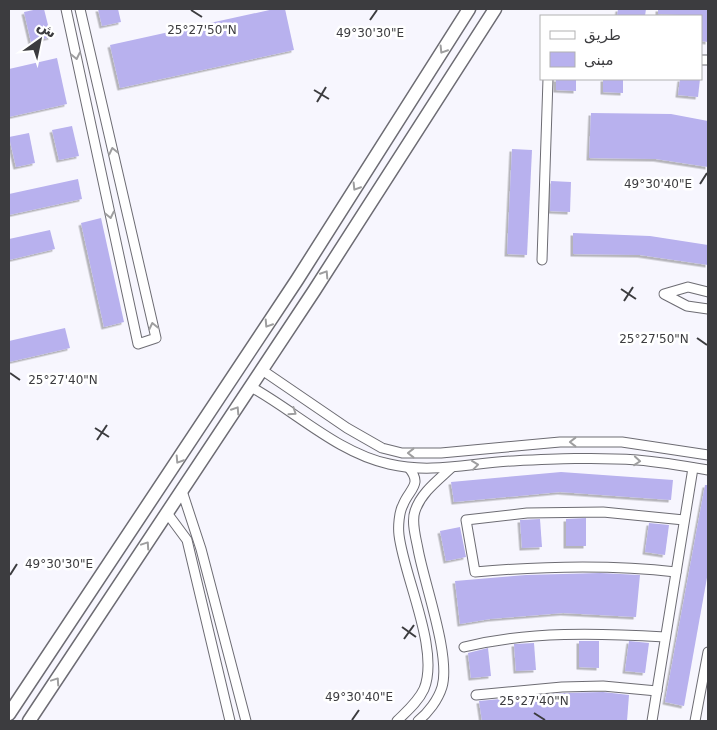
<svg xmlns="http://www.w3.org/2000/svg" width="717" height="730" viewBox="0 0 717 730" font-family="'DejaVu Sans','Noto Naskh Arabic',sans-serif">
  <defs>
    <filter id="shadow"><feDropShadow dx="-2.5" dy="2.5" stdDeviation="0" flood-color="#0004"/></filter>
  </defs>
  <rect width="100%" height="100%" fill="#f7f6fe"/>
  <g fill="#b8b1ee" filter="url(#shadow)">
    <path d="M38,9H44L51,37L31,42L24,12Z"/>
    <path d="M98,9H118L121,22L102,26Z"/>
    <path d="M274,9H285L294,50L120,88L110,45Z"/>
    <path d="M618,9H646L645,16H617Z"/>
    <path d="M658,9H708V42L701,41V16L658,14Z"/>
    <path d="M57,58L67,104L9,117V69Z"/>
    <path d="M556,79H576V91L556,90Z"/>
    <path d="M603,79H623V93L603,92Z"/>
    <path d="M680,79H700L698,97L678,95Z"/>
    <path d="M591,113L671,114L708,121V167L656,159L589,158Z"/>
    <path d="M72,126L79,156L59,160L52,130Z"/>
    <path d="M29,133L35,163L16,167L9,137Z"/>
    <path d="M512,149L532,150L527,255L507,254Z"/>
    <path d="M78,179L82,199L9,215V194Z"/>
    <path d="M551,181L571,182L570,212L550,211Z"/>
    <path d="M101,218L124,322L104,327L81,223Z"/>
    <path d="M50,230L55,249L9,260V239Z"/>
    <path d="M573,233L650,236L708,245V265L640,255L573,254Z"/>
    <path d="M65,328L70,348L9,362V341Z"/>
    <path d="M561,472L673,480L671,500L560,492L454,502L451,482Z"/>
    <path d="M705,485H708V572L684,706L665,702Z"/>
    <path d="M586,518V546H566V519Z"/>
    <path d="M540,519L542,547L522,548L520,520Z"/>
    <path d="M649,523L669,525L665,555L645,552Z"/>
    <path d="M460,527L466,557L446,561L440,531Z"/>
    <path d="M600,573L640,575L636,617L563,613L490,619L460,624L455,581L526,575Z"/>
    <path d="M579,641H599V668L579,667Z"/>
    <path d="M629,641L649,643L645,673L625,671Z"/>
    <path d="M534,643L536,670L516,671L514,644Z"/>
    <path d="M488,648L491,676L471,678L468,653Z"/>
    <path d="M603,692L629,695L627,721H482L479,701L562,693Z"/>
  </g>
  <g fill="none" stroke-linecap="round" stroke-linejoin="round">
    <defs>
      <g id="minor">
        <path d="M66,9L138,344L156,338L80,9"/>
        <path d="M701,60H708"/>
        <path d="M542,260L548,79"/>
        <path d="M708,292L688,287L664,294L687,306L708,309"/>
        <path d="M262,370L347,428L382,448L402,453H441L560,442H622L708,455"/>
        <path d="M251,387C295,411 338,453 389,464C431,474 470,463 512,461C554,459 595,457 637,460C661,462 685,466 708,470"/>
        <path d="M182,491L201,549L246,721"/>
        <path d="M167,513L187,540L230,721"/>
        <path d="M676,572C608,564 543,566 475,572L466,520L527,513L603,512L684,520"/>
        <path d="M464,647C530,631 598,633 665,637"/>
        <path d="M476,695L562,687L603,686L657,691"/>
        <path d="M397,721C407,711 418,702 424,689C440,650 404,577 399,535C398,527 399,512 403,505C409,489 423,485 409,468"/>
        <path d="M418,721C428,713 438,700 442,687C451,656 424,583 418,549C416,538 411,522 415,511C421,493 437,481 451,468"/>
        <path d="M652,721L693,468"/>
        <path d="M695,721L708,652"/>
      </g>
      <g id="secondary">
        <path d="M9,714L297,280L469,9"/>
        <path d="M29,721L314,291L495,9"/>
      </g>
    </defs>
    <use href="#minor" stroke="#6d6c73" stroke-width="11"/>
    <use href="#secondary" stroke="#6d6c73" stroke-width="15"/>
    <use href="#minor" stroke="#fff" stroke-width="9"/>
    <use href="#secondary" stroke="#fff" stroke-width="12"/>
  </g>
  <defs><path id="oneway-chevron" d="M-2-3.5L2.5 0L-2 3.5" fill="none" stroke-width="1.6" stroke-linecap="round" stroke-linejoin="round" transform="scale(1.25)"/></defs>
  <g stroke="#9e9e9f">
    <use href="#oneway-chevron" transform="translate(443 50) rotate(122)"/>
    <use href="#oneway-chevron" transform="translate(76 56) rotate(78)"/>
    <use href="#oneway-chevron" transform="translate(113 151) rotate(-103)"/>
    <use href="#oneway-chevron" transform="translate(356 187) rotate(122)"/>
    <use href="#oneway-chevron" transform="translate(110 215) rotate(78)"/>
    <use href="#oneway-chevron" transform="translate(325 274) rotate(-57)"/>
    <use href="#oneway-chevron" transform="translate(268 324) rotate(123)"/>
    <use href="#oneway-chevron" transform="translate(153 326) rotate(-103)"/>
    <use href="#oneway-chevron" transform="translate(236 410) rotate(-57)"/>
    <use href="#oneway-chevron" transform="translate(293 412) rotate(34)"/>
    <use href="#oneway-chevron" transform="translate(573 442) rotate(-180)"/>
    <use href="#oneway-chevron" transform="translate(411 453) rotate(180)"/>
    <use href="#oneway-chevron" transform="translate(179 460) rotate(123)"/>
    <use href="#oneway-chevron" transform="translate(637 461) rotate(5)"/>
    <use href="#oneway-chevron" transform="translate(475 465) rotate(-7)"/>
    <use href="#oneway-chevron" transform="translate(146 545) rotate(-56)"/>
    <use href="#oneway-chevron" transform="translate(56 681) rotate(-56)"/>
  </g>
  <path fill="none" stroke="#3c3c3f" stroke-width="2" d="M191,10L202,17M370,20L377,10M314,90L329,99M317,102L326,87M700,184L707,173M621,289L636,299M624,301L633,287M697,338L707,345M10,373L20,380M95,428L109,437M97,440L107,425M10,575L17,564M402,627L416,637M404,639L414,625M534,713L545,720M352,720L359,710"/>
  <g font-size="12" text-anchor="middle" fill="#3c3c3f" stroke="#fff" stroke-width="5" stroke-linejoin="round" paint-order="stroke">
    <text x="202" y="34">25°27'50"N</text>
    <text x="370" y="37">49°30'30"E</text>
    <text x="658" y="188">49°30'40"E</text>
    <text x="654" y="343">25°27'50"N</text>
    <text x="63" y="384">25°27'40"N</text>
    <text x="59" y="568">49°30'30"E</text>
    <text x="359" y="701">49°30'40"E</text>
    <text x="534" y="705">25°27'40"N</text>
  </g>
  <rect width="717" height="730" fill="none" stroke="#3c3c3f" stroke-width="20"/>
  <rect x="540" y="15" width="162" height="65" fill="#ffffff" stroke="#b1b1b2"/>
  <rect x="550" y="31" width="25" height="8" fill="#ffffff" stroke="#b1b1b2"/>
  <text x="584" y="40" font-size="15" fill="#3c3c3f">طريق</text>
  <rect x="550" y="52" width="25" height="15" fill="#b8b1ee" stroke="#b1b1b2"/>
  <text x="584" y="65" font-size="15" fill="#3c3c3f">مبنى</text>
  <g transform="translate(40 40) rotate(33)" stroke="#ffffff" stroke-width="4" paint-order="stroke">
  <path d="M0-4L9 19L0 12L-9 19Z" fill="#3c3c3f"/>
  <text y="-8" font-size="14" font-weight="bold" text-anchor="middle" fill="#3c3c3f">ش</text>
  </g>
</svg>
